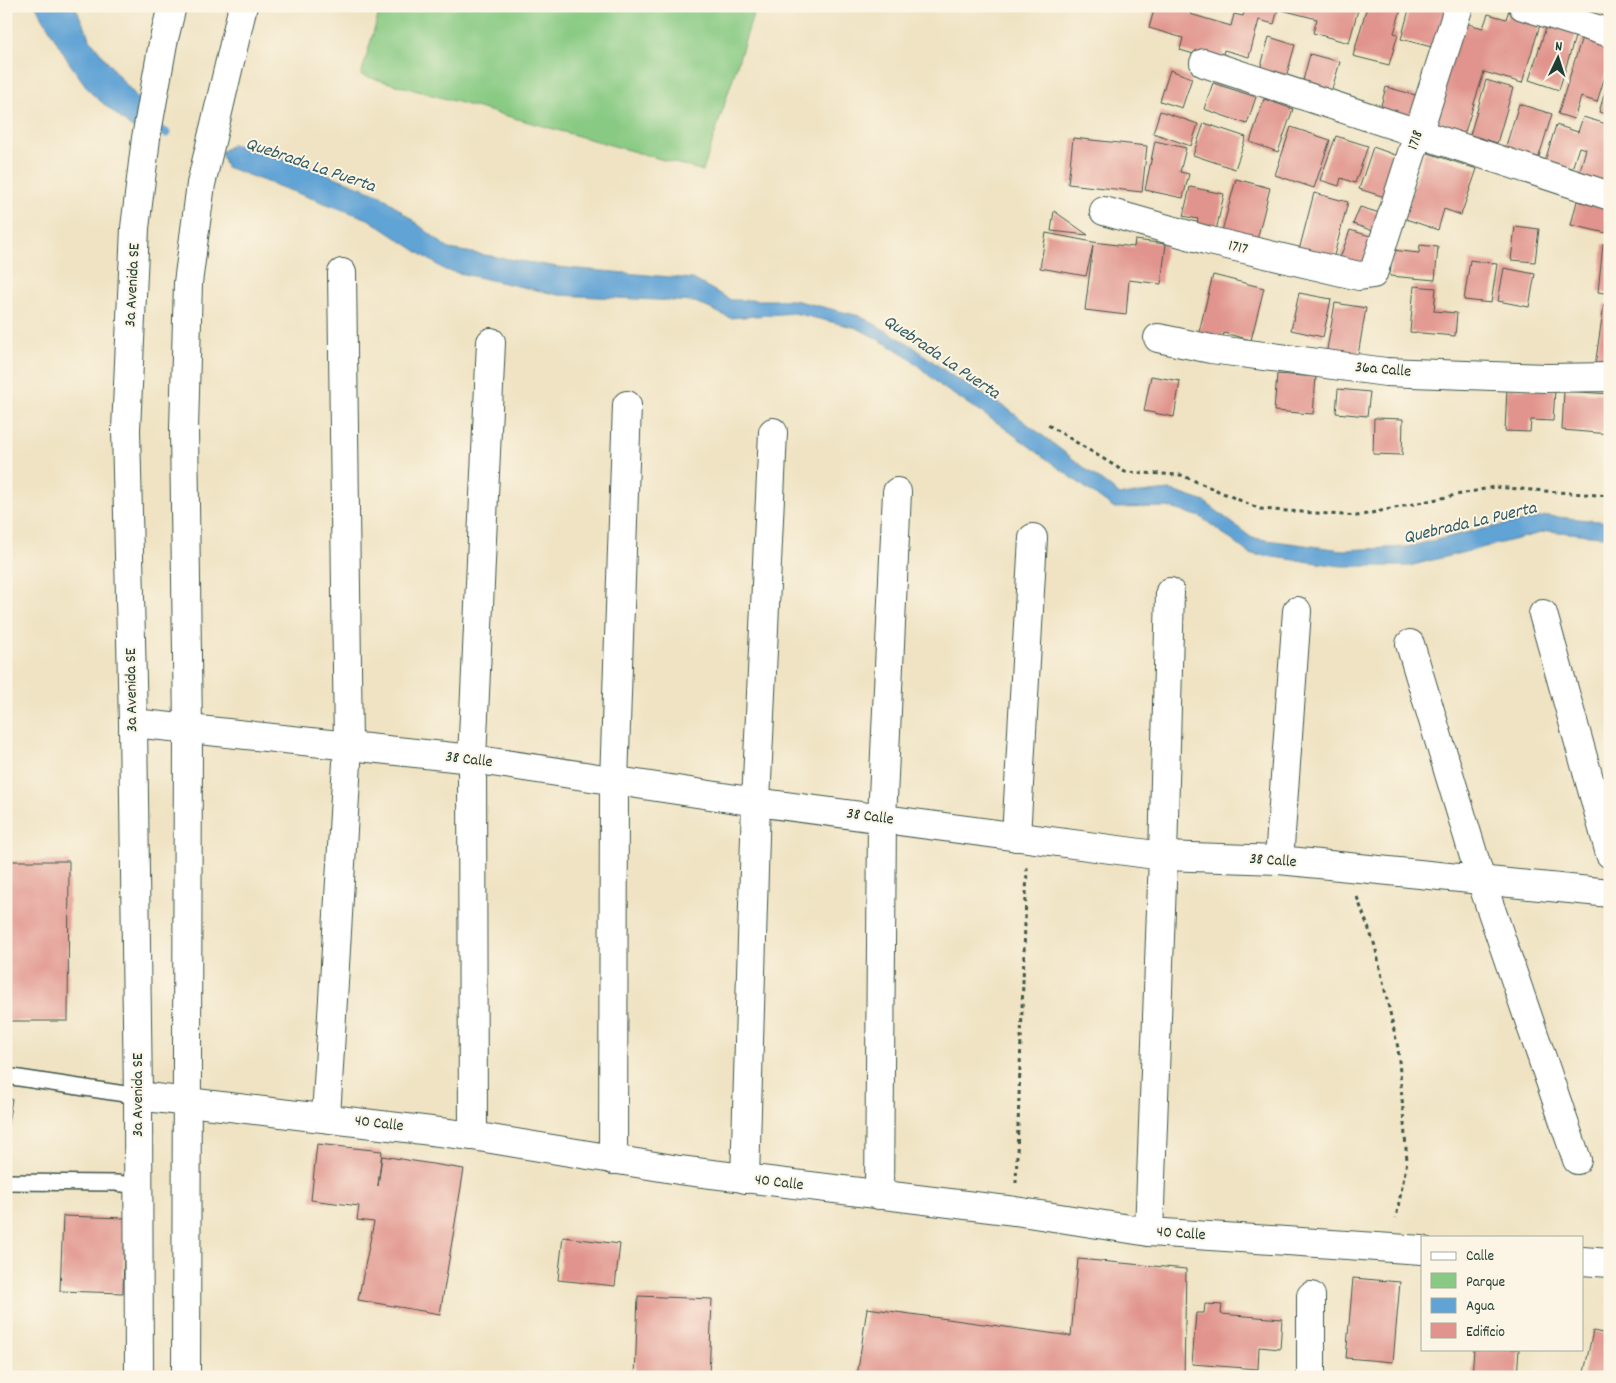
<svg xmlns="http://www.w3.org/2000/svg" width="1616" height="1383" viewBox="0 0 1616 1383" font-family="Dekko,sans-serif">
  <rect width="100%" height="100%" fill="#fcf5e5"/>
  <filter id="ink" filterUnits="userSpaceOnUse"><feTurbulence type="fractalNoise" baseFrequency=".02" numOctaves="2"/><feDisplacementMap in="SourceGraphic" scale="10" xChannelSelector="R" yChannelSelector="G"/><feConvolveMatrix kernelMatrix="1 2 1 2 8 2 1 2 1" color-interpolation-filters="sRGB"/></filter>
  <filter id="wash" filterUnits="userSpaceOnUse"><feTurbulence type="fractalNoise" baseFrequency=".0096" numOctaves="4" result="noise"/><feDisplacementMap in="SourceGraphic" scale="20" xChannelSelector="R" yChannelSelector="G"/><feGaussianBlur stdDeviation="1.12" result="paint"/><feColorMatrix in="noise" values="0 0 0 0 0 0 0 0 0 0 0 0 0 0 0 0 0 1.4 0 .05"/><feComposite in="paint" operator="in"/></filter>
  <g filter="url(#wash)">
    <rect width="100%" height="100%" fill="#efe3c3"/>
    <path fill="#88ca83" stroke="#54845c" d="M381,6H756L703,171L361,75Z"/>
    <g fill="#61a3d5" stroke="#407084">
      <path d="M36,6H75L90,39L116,73L152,114L155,128H132L91,93L68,61Z"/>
      <path d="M233,144L288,159L381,195L449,249L557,267L693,279L731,300H794L860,316L911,345L952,376L1008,409L1120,495L1170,490L1205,502L1252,538L1342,550L1407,547L1469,532L1547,516L1610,522V537L1549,531L1409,566H1341L1250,554L1201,517L1167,507L1113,508L999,424L942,387L905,354L857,328L794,313L730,318L695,302L559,295L445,270L368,219L226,167L221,152Z"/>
    </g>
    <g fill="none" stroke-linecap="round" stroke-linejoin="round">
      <path stroke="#61a3d5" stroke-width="9" d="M151,126L166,133"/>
    </g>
    <g id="blocks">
      <g fill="#e1948d">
        <path d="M1155,6H1192L1190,14L1231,26L1234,14L1243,16L1246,6H1359L1349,43L1313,33L1317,19L1278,9L1274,24L1259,20L1249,57L1224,50L1221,62L1180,50L1183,38L1149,28Z"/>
        <path d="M1367,6H1402L1394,33L1398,34L1389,65L1353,56Z"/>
        <path d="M1410,6H1451L1439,49L1401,39Z"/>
        <path d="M1510,7L1540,25L1522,83L1484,72L1463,138L1428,128L1461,22L1483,28L1488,14L1506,19Z"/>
        <path d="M1549,18L1578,27L1559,90L1529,80Z"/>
        <path d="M1269,37L1295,45L1285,81L1259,74Z"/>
        <path d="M1582,37L1610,45V60L1597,102L1581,97L1574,119L1558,114Z"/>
        <path d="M1310,54L1340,62L1331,92L1302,84Z"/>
        <path d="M1170,70L1192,78L1182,108L1160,101Z"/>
        <path d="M1609,78H1610V115L1599,112Z"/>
        <path d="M1486,80L1513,88L1497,143L1470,135Z"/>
        <path d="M1213,83L1256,97L1247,124L1204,109Z"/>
        <path d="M1386,87L1423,97L1417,119L1380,109Z"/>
        <path d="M1264,99L1293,109L1278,152L1250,142Z"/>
        <path d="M1519,104L1552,114L1537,163L1504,152Z"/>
        <path d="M1160,111L1198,124L1191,146L1153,133Z"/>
        <path d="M1583,117L1610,125V188L1578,178L1586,149L1579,147L1572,169L1545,161L1556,125L1578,132Z"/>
        <path d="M1204,123L1246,137L1235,169L1193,155Z"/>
        <path d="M1291,127L1330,140L1314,188L1275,175Z"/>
        <path d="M1336,136L1368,146L1355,183L1341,178L1339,186L1320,180Z"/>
        <path d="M1073,138L1147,146L1142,192L1068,184Z"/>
        <path d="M1155,141L1186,148L1180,172L1189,174L1183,198L1145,190Z"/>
        <path d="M1373,147L1401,157L1388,198L1359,189Z"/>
        <path d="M1425,152L1477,169L1461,215L1444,209L1438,230L1403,218Z"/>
        <path d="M1236,179L1270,188L1256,244L1221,235Z"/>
        <path d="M1190,187L1224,194L1216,231L1196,228L1198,219L1183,216Z"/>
        <path d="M1314,193L1348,202L1332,263L1298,254Z"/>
        <path d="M1577,201L1610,209L1606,233L1571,225Z"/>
        <path d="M1360,207L1383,214L1376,232L1353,224Z"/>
        <path d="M1054,211L1088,235L1051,231Z"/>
        <path d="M1515,226L1539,229L1535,262L1511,260Z"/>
        <path d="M1350,230L1380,239L1369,272L1339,261Z"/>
        <path d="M1046,233L1093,242L1134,247L1135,240L1166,244L1161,284L1129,280L1126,315L1085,310L1093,246L1086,276L1040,268Z"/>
        <path d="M1603,244L1610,245V294L1598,292Z"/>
        <path d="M1420,245L1438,247L1435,280L1390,276L1392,250L1419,253Z"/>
        <path d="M1470,260L1497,264L1491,303L1464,300Z"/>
        <path d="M1504,268L1535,274L1529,307L1498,301Z"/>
        <path d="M1213,275L1264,288L1251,340L1224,333L1221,346L1197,340Z"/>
        <path d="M1414,286L1436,288L1434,311L1457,313L1455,336L1410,332Z"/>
        <path d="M1299,293L1331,299L1323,337L1291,330Z"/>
        <path d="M1335,303L1366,308L1357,361L1326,355Z"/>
        <path d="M1604,304L1610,305V368L1595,366Z"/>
        <path d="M1277,374L1316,377L1313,414L1274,411Z"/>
        <path d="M1151,376L1180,381L1174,417L1144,411Z"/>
        <path d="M1507,388L1555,390L1553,421L1531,420L1530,432L1505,431Z"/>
        <path d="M1338,389L1370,392L1367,416L1336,413Z"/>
        <path d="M1564,391L1610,394V434L1562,430Z"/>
        <path d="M1374,418L1403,419L1402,455L1373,454Z"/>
        <path d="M6,861H69L68,1021H6Z"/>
        <path d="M6,1098L12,1099L7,1130H6Z"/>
        <path d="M317,1144L382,1151L378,1186L382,1156L464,1169L440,1314L358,1300L374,1222L357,1220L359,1206L311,1200Z"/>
        <path d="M63,1216L125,1218L123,1293L60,1291Z"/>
        <path d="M563,1237L620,1244L615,1286L558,1280Z"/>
        <path d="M1078,1259L1186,1269L1184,1377H857L867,1308L1071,1336Z"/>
        <path d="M1353,1278L1400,1282L1393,1362L1346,1358Z"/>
        <path d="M638,1296L712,1299L709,1377H635Z"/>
        <path d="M1205,1304L1222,1305L1221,1314L1282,1319L1280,1349L1259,1347L1258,1369L1192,1364L1196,1313H1204Z"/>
        <path d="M1593,1331L1608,1334L1606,1345L1610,1346V1377H1583Z"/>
        <path d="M1474,1349H1519L1517,1377H1472Z"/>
        <path d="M1192,1371L1244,1375V1377H1192Z"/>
      </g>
    </g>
  </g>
  <g filter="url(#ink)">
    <use href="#blocks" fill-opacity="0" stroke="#3e5649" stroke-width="1"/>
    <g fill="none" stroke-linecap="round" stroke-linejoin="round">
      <defs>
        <g id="service">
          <path d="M6,1076L138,1096"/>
          <path d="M6,1182L116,1183L138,1186"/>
        </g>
        <g id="minor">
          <path d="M1523,6L1610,33"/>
          <path d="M1204,63L1610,196"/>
          <path d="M1104,211L1206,240L1359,276L1373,274L1459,6"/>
          <path d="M1158,338L1211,349L1386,372L1547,378L1610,377"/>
          <path d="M1543,614L1610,854"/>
          <path d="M1410,644L1481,880L1577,1160"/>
          <path d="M133,723L472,759L756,802L1163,856L1279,860L1610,893"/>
          <path d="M1016,837L1033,538"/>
          <path d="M1279,860L1297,611"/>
          <path d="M138,1096L473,1136L679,1170L1015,1211L1149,1232L1422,1250"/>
          <path d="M326,1117L348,746L342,273"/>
          <path d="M473,1136L472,759L491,342"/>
          <path d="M613,1160L614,781L627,405"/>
          <path d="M745,1179L756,802L773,432"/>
          <path d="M879,1195L882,819L897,492"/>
          <path d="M1149,1232L1163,856L1170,592"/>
          <path d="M1582,1261L1610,1263"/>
          <path d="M1311,1377V1296"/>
        </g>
        <g id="tertiary">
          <path d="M139,1377L138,1096L133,723L126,430L135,228L146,138L163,43L172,6"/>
          <path d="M186,1377L188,729L184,429L188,283L201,184L243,6"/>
        </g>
      </defs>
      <use href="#service" stroke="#3e5649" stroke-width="18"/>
      <use href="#minor" stroke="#3e5649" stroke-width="30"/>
      <use href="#tertiary" stroke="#3e5649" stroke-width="30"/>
      <g stroke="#3e5649" stroke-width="3" stroke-dasharray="4 4" stroke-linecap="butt">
        <path d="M1048,425L1125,472L1181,475L1260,509L1357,516L1494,487L1610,496"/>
        <path d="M1357,897L1375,946L1398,1048L1407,1161L1396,1218"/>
        <path d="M1016,1183L1027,867"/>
      </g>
      <use href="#service" stroke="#fff" stroke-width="15"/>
      <use href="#minor" stroke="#fff" stroke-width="28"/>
      <use href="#tertiary" stroke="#fff" stroke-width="28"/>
    </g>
  </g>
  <g text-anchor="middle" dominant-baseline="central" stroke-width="4" stroke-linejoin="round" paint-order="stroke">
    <g font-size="16" fill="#1f3d34" stroke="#fcf5e5">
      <text transform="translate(1416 140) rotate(-72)">1718</text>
      <text transform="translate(1238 248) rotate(13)">1717</text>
      <text transform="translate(133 285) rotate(-87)">3a Avenida SE</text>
      <text transform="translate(1383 370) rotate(5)">36a Calle</text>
      <text transform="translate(132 690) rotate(-91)">3a Avenida SE</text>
      <text transform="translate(469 760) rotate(7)">38 Calle</text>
      <text transform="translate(870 817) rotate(8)">38 Calle</text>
      <text transform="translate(1273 861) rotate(4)">38 Calle</text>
      <text transform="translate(138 1095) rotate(-90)">3a Avenida SE</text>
      <text transform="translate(379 1124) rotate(7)">40 Calle</text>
      <text transform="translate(779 1183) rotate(7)">40 Calle</text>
      <text transform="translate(1181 1234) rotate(4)">40 Calle</text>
    </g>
    <g font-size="18" font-style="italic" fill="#335c64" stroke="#fcf5e5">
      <text transform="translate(310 166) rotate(19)">Quebrada La Puerta</text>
      <text transform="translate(941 358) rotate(34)">Quebrada La Puerta</text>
      <text transform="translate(1470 524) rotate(-13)">Quebrada La Puerta</text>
    </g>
  </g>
  <rect width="1616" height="1383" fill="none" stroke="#fcf5e5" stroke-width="25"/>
  <rect x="1421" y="1236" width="162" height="115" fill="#fcf5e5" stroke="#a4ab9e"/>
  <rect x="1431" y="1252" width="25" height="8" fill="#ffffff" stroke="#a4ab9e"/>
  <text x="1466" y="1260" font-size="15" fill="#1f3d34">Calle</text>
  <rect x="1431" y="1273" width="25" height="15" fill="#88ca83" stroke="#a4ab9e"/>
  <text x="1466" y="1286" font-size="15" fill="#1f3d34">Parque</text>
  <rect x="1431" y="1298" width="25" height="15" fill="#61a3d5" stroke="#a4ab9e"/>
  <text x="1466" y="1310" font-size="15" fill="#1f3d34">Agua</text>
  <rect x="1431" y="1323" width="25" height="15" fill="#e1948d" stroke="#a4ab9e"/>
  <text x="1466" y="1336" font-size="15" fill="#1f3d34">Edificio</text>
  <g transform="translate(1558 58) rotate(4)" stroke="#fcf5e5" stroke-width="4" paint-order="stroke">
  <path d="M0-4L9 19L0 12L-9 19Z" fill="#1f3d34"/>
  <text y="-8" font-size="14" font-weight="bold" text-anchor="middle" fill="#1f3d34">N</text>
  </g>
</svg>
